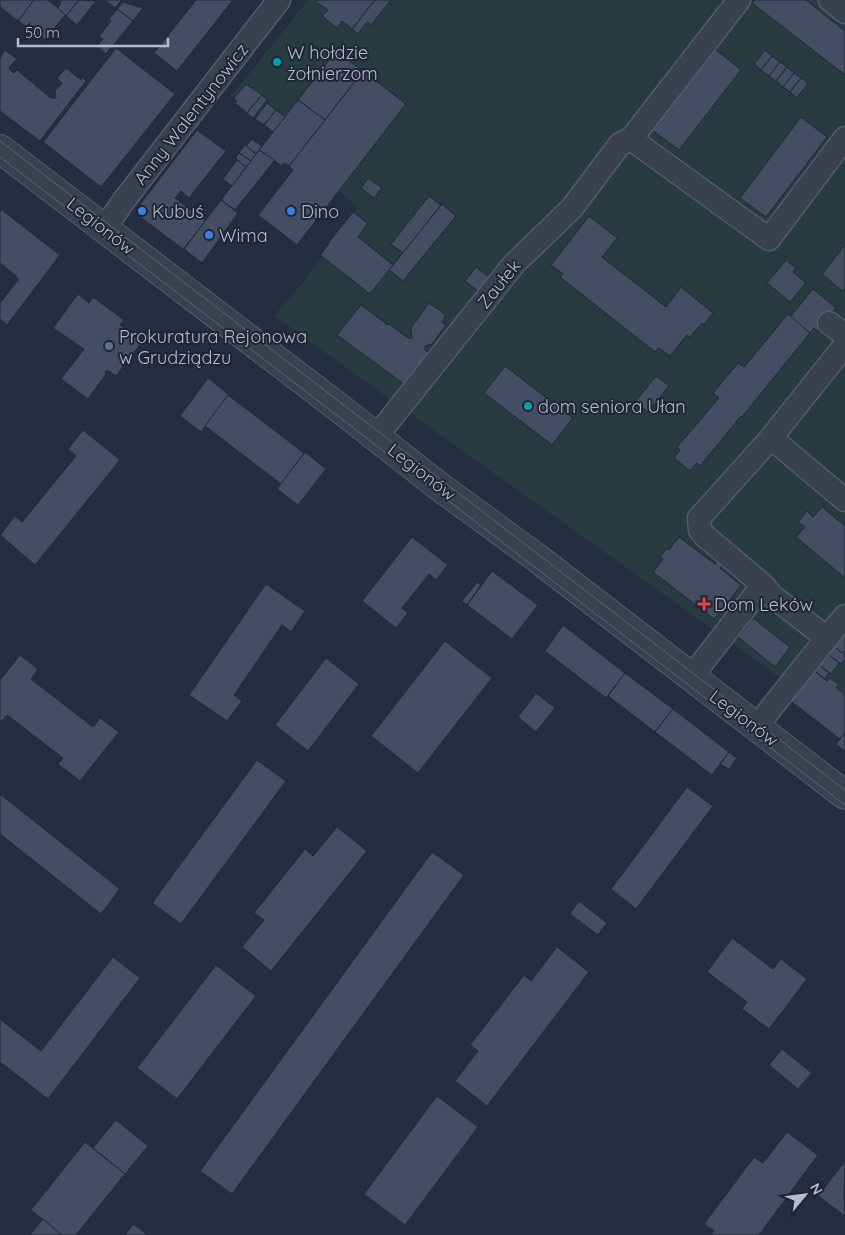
<svg xmlns="http://www.w3.org/2000/svg" width="845" height="1235" viewBox="0 0 845 1235" font-family="Quicksand,sans-serif">
  <rect width="100%" height="100%" fill="#252d40"/>
  <path fill="#273b41" d="M308,0H845V724L274,316L309,275L357,207L232,95Z"/>
  <g fill="#444d62" stroke="#202737">
    <path d="M0,0H34L18,21L0,7Z"/>
    <path d="M34,0H48L66,14L45,40L18,21Z"/>
    <path d="M62,0H79L66,16L58,8Z"/>
    <path d="M79,0L96,1L77,25L66,16Z"/>
    <path d="M105,0H122L115,8Z"/>
    <path d="M196,0H233L177,71L154,53Z"/>
    <path d="M317,0H375L352,29L342,21L337,28L323,17V15L328,10L316,2Z"/>
    <path d="M375,0H391L371,25L367,22L358,34L352,29Z"/>
    <path d="M754,0H806L845,31V75L752,3Z"/>
    <path d="M123,2L143,8L133,21L117,9Z"/>
    <path d="M117,9L133,21L106,54L97,46L103,39L99,36L111,21L109,19Z"/>
    <path d="M116,48L175,94L101,187L43,142Z"/>
    <path d="M715,49L741,70L679,150L652,130Z"/>
    <path d="M5,50L17,59L9,67L10,70L14,73L17,70L51,98H56L55,91L62,83L57,78L66,68L81,80L82,77L86,81L40,141L0,111V58Z"/>
    <path d="M765,50L772,56L761,70L754,64Z"/>
    <path d="M336,51L363,71L325,120L298,100Z"/>
    <path d="M772,56L780,62L769,76L761,70Z"/>
    <path d="M780,62L787,67L776,81L769,76Z"/>
    <path d="M787,67L794,73L783,87L776,81Z"/>
    <path d="M363,71L406,104L297,245L258,215L293,170L289,166Z"/>
    <path d="M794,73L801,78L790,92L783,87Z"/>
    <path d="M801,78L808,83L797,98L790,92Z"/>
    <path d="M246,84L262,95L247,113L235,103L237,101L234,98Z"/>
    <path d="M262,95L267,100L253,118L247,113Z"/>
    <path d="M298,100L325,120L289,166L284,163L282,166L259,150Z"/>
    <path d="M267,103L276,110L264,125L255,119Z"/>
    <path d="M276,110L285,117L273,132L264,125Z"/>
    <path d="M801,117L827,137L766,217L740,198Z"/>
    <path d="M197,130L226,151L189,198L181,191L175,198L206,221L183,249L139,216L138,207Z"/>
    <path d="M252,139L262,146L256,154L246,146Z"/>
    <path d="M245,145L256,154L251,161L239,153Z"/>
    <path d="M259,150L275,160L235,210L221,200Z"/>
    <path d="M239,153L251,161L246,167L237,160L236,157Z"/>
    <path d="M237,160L246,167L232,186L223,179Z"/>
    <path d="M368,178L382,188L374,198L361,188Z"/>
    <path d="M429,196L441,205L403,253L391,244Z"/>
    <path d="M221,200L238,213L202,263L184,249Z"/>
    <path d="M442,204L456,216L403,281L389,270Z"/>
    <path d="M2,210L60,255L7,325L0,319V303L18,280L16,276L0,263V212Z"/>
    <path d="M353,212L368,223L358,237L393,265L370,294L320,255L330,242H329Z"/>
    <path d="M589,216L617,238L602,257L666,307L681,287L713,313L704,325L702,323L690,337L687,335L670,356L659,348L655,352L560,277L563,274L551,265Z"/>
    <path d="M845,245V288L842,291L822,274Z"/>
    <path d="M786,260L796,268L793,272L806,283L790,302L767,283Z"/>
    <path d="M476,267L489,277L478,291L465,281Z"/>
    <path d="M813,289L836,308L817,331L814,328L810,333L790,317Z"/>
    <path d="M78,294L89,303L93,297L124,320L120,325L142,342L116,376L107,370L105,373L106,374L88,399L61,379L84,349L53,328Z"/>
    <path d="M429,303L446,315L442,322L446,325L432,344L425,346V350L433,356L408,387L337,335L361,305L388,325L389,324L408,338H412L411,328Z"/>
    <path d="M788,314L810,333L742,417L741,416L700,466L697,463L690,471L674,458L680,450L677,447L719,398L713,393L738,363L744,367Z"/>
    <path d="M505,366L573,418L552,445L484,393Z"/>
    <path d="M656,376L669,386L648,412L635,402Z"/>
    <path d="M208,378L229,395L201,432L180,416Z"/>
    <path d="M228,395L304,453L281,484L205,426Z"/>
    <path d="M83,430L120,460L35,565L0,535L15,516L22,522L76,456L68,449Z"/>
    <path d="M305,452L326,469L298,505L277,489Z"/>
    <path d="M822,507L845,526V578L796,537L805,527L798,522L807,511L813,517Z"/>
    <path d="M412,537L448,565L436,580L429,574L402,608L408,613L396,628L362,601Z"/>
    <path d="M679,537L715,564L718,560L723,564L720,568L741,585L731,598L737,603L731,612L724,607L714,619L653,572L663,559L660,557L667,548L669,550Z"/>
    <path d="M492,571L538,605L512,639L467,605Z"/>
    <path d="M477,582L481,585L467,605L462,601Z"/>
    <path d="M266,584L305,611L291,632L282,625L234,695L242,701L227,721L189,695Z"/>
    <path d="M753,618L790,647L775,667L738,637Z"/>
    <path d="M563,625L625,673L606,698L545,651Z"/>
    <path d="M845,630V655L832,645Z"/>
    <path d="M445,641L492,678L418,773L371,736Z"/>
    <path d="M832,645L845,655V659L841,664L826,653Z"/>
    <path d="M826,653L839,663L831,674L817,663Z"/>
    <path d="M20,655L38,669L31,679L93,727L100,718L119,732L80,781L58,764L63,758L7,715L1,722L0,721V680Z"/>
    <path d="M326,658L359,684L308,751L275,725Z"/>
    <path d="M817,663L829,673L825,679L812,669Z"/>
    <path d="M812,669L827,681L830,678L839,684L836,687L845,695V733L840,739L788,699Z"/>
    <path d="M625,673L673,709L655,732L608,696Z"/>
    <path d="M536,693L555,708L536,732L518,717Z"/>
    <path d="M673,709L729,752L712,775L655,732Z"/>
    <path d="M845,733V752L836,744Z"/>
    <path d="M729,752L737,758L729,769L720,764Z"/>
    <path d="M257,760L286,781L181,924L152,903Z"/>
    <path d="M687,787L713,806L636,909L611,889Z"/>
    <path d="M0,794L120,889L101,914L0,834Z"/>
    <path d="M337,827L367,851L271,971L242,947L264,920L254,913L305,849L313,856Z"/>
    <path d="M432,852L464,875L232,1194L200,1171Z"/>
    <path d="M579,901L607,923L598,935L570,914Z"/>
    <path d="M732,938L773,969L781,959L807,979L769,1029L742,1009L747,1002L707,972Z"/>
    <path d="M557,947L589,972L487,1106L455,1081L478,1051L470,1045L524,975L531,981Z"/>
    <path d="M113,957L140,978L48,1099L0,1062V1019L41,1051Z"/>
    <path d="M216,965L256,996L177,1099L137,1068Z"/>
    <path d="M782,1049L812,1073L798,1089L769,1065Z"/>
    <path d="M437,1096L478,1127L405,1225L364,1194Z"/>
    <path d="M116,1120L148,1146L125,1174L93,1148Z"/>
    <path d="M787,1132L818,1155L759,1235H710L714,1231L704,1224L754,1157L763,1163Z"/>
    <path d="M85,1142L125,1174L76,1235H62L31,1210Z"/>
    <path d="M845,1161L844,1195L845,1216L818,1196Z"/>
    <path d="M43,1219L62,1235H30Z"/>
    <path d="M133,1224L148,1235H125Z"/>
  </g>
  <g fill="none" stroke-linecap="round" stroke-linejoin="round">
    <defs>
      <g id="minor">
        <path d="M739,0L631,139L769,239L845,138"/>
        <path d="M830,0L845,12"/>
        <path d="M104,229L125,199L279,0"/>
        <path d="M829,323L845,335"/>
        <path d="M376,437L514,264L572,208L620,144L631,139"/>
        <path d="M771,438L845,500"/>
        <path d="M827,638L845,616"/>
        <path d="M691,677L763,585"/>
        <path d="M756,727L827,638L772,596L763,585L705,536L700,530L699,518L771,438L845,345"/>
      </g>
      <path id="tertiary" d="M0,149L347,414L436,484L537,558L845,795"/>
    </defs>
    <use href="#minor" stroke="#545b6a" stroke-width="25"/>
    <use href="#tertiary" stroke="#545b6a" stroke-width="30"/>
    <use href="#minor" stroke="#394050" stroke-width="22"/>
    <use href="#tertiary" stroke="#394050" stroke-width="28"/>
    <g stroke="#5b6377" stroke-width="1">
      <path d="M0,141L845,790"/>
      <path d="M0,157L845,805"/>
    </g>
  </g>
  <g fill="#0f9aa8" stroke="#1e2535" stroke-width="2">
    <circle cx="277" cy="62" r="5"/>
    <circle cx="528" cy="406" r="5"/>
  </g>
  <g fill="#3f7fe0" stroke="#1e2535" stroke-width="2">
    <circle cx="142" cy="211" r="5"/>
    <circle cx="291" cy="211" r="5"/>
    <circle cx="209" cy="235" r="5"/>
  </g>
  <circle fill="#5c6f8a" stroke="#1e2535" stroke-width="2" cx="109" cy="346" r="5"/>
  <path fill="#e0444e" stroke="#1e2535" stroke-width="2" d="M701.5 596.5h5v5h5v5h-5v5h-5v-5h-5v-5h5z"/>
  <g text-anchor="middle" dominant-baseline="central" stroke-width="4" stroke-linejoin="round" paint-order="stroke">
    <g font-size="18" fill="#b6bbca" stroke="#1e2535" text-anchor="start">
      <text x="287" y="52">W hołdzie<tspan x="287" dy="21">żołnierzom</tspan></text>
      <text x="152" y="211">Kubuś</text>
      <text x="301" y="211">Dino</text>
      <text x="219" y="235">Wima</text>
      <text x="119" y="336">Prokuratura Rejonowa<tspan x="119" dy="21">w Grudziądzu</tspan></text>
      <text x="538" y="406">dom seniora Ułan</text>
      <text x="714" y="604">Dom Leków</text>
    </g>
    <g font-size="18" fill="#b6bbca" stroke="#1e2535">
      <text transform="translate(191 114) rotate(-52)">Anny Walentynowicz</text>
      <text transform="translate(101 226) rotate(38)">Legionów</text>
      <text transform="translate(499 284) rotate(-51)">Zaułek</text>
      <text transform="translate(422 472) rotate(38)">Legionów</text>
      <text transform="translate(744 718) rotate(37)">Legionów</text>
    </g>
  </g>
  <g transform="translate(805 1195) rotate(61)" stroke="#1e2535" stroke-width="4" paint-order="stroke">
  <path d="M0-4L9 19L0 12L-9 19Z" fill="#b6bbca"/>
  <text y="-8" font-size="14" font-weight="bold" text-anchor="middle" fill="#b6bbca">N</text>
  </g>
  <path d="M18 38v8h150v-8" fill="none" stroke="#b6bbca" stroke-width="2.5"/>
  <text x="25" y="38" font-size="15" fill="#b6bbca" stroke="#1e2535" stroke-width="4" paint-order="stroke">50 m</text>
</svg>
